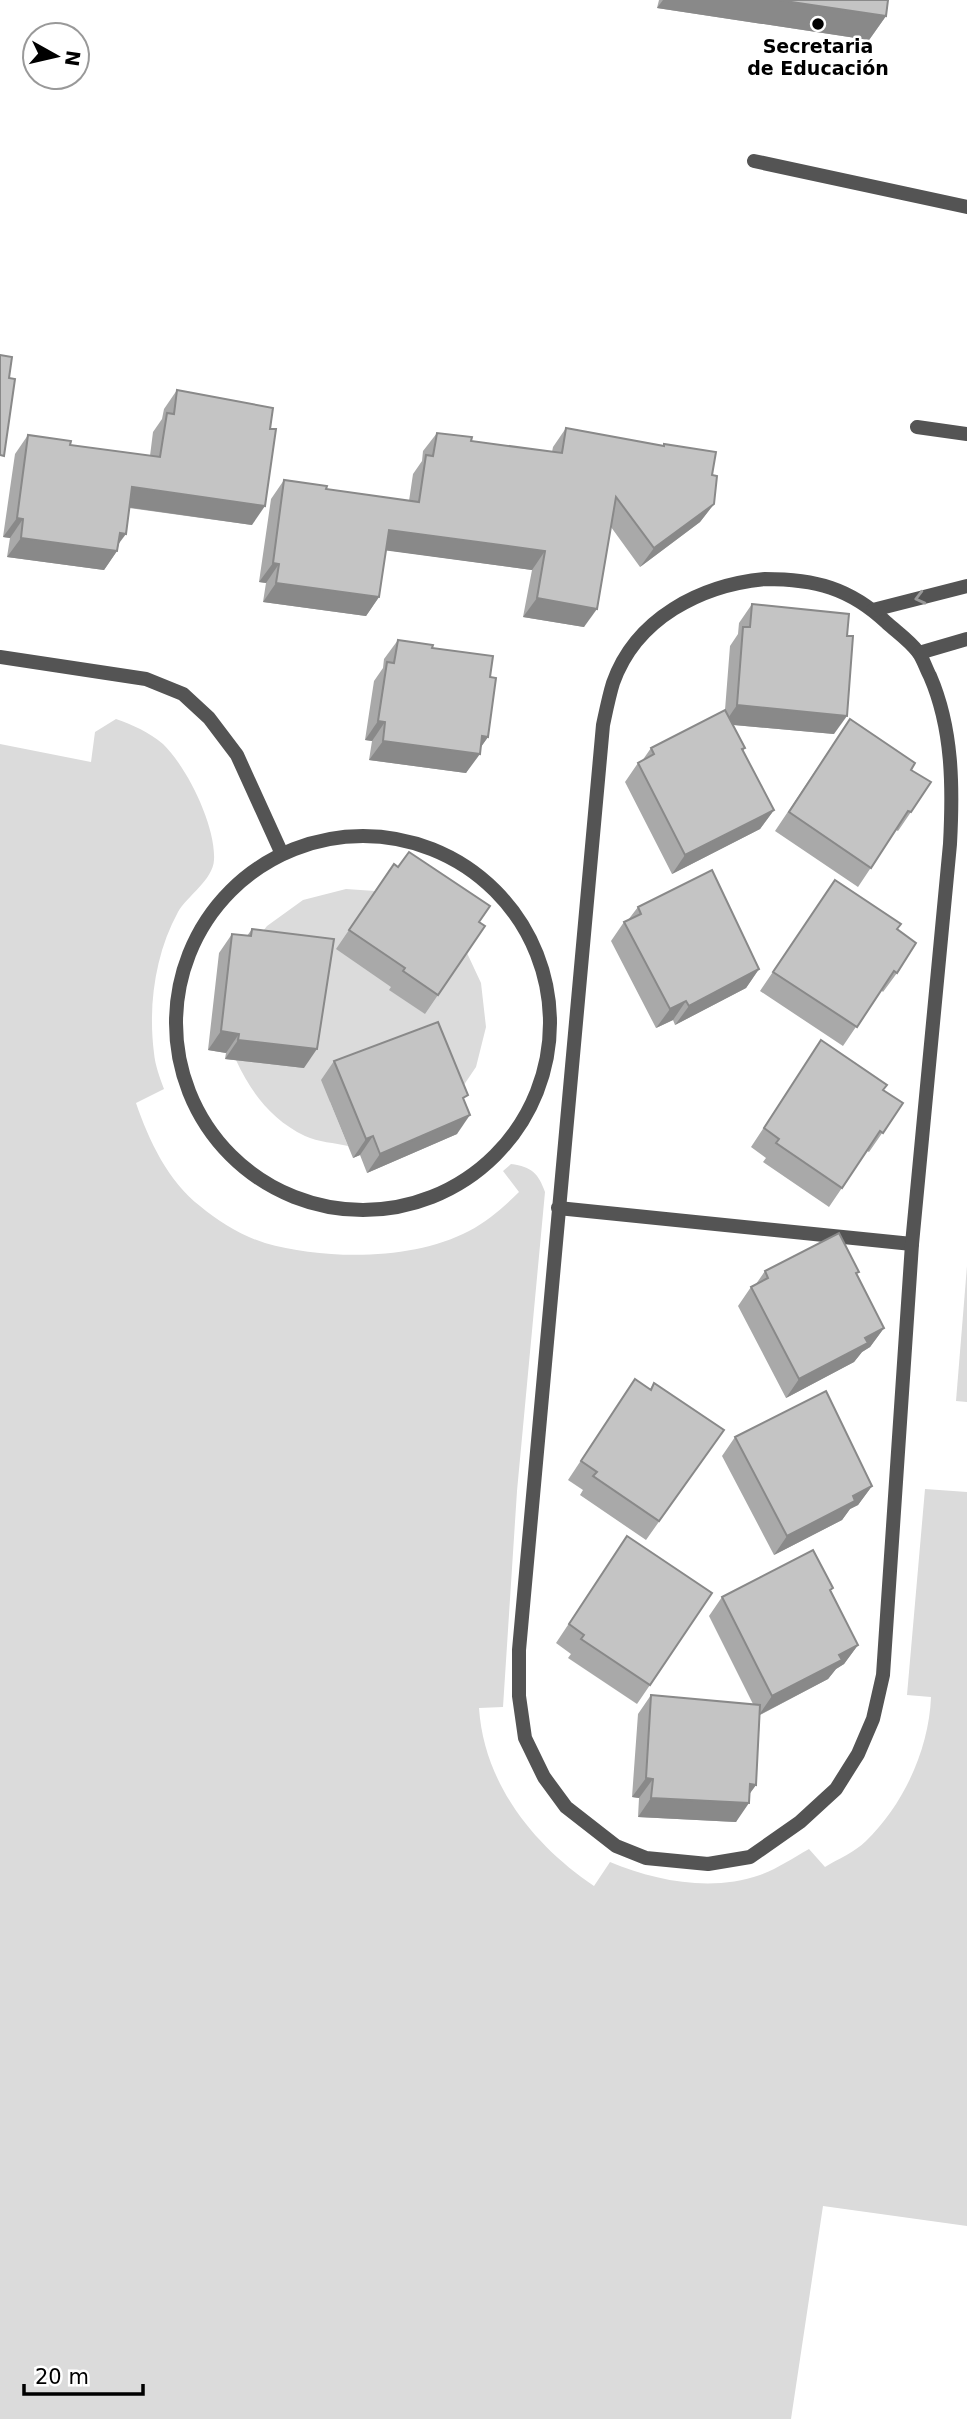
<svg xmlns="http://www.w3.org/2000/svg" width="967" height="2419" viewBox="0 0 967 2419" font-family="'DejaVu Sans',sans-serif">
  <rect width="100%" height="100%" fill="#fff"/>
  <g fill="#dbdbdb">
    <path d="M116,719C133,725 149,732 163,744C187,767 216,826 214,860C213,880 187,896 178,912C155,954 148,1006 154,1053C155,1065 160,1078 164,1089L136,1103C149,1141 168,1181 200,1206C218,1221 242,1236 265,1243C325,1260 412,1261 469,1231C488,1221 504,1207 519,1192L503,1171L511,1164C532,1167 538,1173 545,1192L517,1491L503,1707L479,1708C484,1783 533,1845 594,1886L610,1862C655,1881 712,1892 760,1875C777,1869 793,1858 809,1849L825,1867C838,1859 855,1852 866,1841C904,1804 929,1749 931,1697L907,1695L925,1489L967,1492V2226L823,2206L791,2419H0V744L91,762L95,732Z"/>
    <path d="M346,889L375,891L348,932L467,953L481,983L486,1027L476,1067L451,1104L330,1102L348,1146C335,1143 318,1142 305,1136C272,1120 251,1093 236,1060L283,1065L249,949L267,926L303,900Z"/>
    <path d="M967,1266V1402L956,1401Z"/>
  </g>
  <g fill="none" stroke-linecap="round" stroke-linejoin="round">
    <path stroke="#545454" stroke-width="14" d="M558,1208L912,1244"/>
    <g stroke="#545454" stroke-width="14">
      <path d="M754,161L967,207"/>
      <path d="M917,427L967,434"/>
      <path d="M765,579C815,579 850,588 887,623C897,632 910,641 918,652C923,658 926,669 930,676C953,729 953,788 950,844L912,1244L883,1675L873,1719L858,1754L836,1789L800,1822L750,1857L708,1864L646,1858L616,1846L566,1807L544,1777L525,1738L519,1696V1650L603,725C606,711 609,696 613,683C636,618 701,585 765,579Z"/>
      <path d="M873,610L967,586"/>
      <path d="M919,653L967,639"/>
      <path d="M0,657L146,679L183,694L209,718L237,755L282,854"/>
      <circle cx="363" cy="1023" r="187"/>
    </g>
  </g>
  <g fill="#a9a9a9">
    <path d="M659,0H888L886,16L869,40L657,8Z"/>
    <path d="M177,390L252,525L129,508L117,551L104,570L7,557L10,538L3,537L15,454L28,435L70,445L150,456L153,432L162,419L164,409Z"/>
    <path d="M566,428L663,446L664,444L712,475L714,504L700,522L640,567L611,527L584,627L523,617L532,570L386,550L379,597L366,616L263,602L266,583L259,582L271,499L284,480L326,489L409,501L413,474L422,461L423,451L437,433L471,441L552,452L553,447Z"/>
    <path d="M752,604L834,734L733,725L745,748L743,751L774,810L760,829L672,874L625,782L638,763L642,761L651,748L725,710L730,646L738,634L739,623Z"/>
    <path d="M398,640L432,648L490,677L488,737L480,748L466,773L369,760L372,741L365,740L374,681L383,668L384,659Z"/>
    <path d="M850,719L911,770V812L898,831L896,830L858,887L775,831Z"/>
    <path d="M394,864L485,926L425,1014L389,990L391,987L336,949Z"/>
    <path d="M835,880L897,929V973L883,992L881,990L843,1046L760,991Z"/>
    <path d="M638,907L759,969L746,988L675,1025L673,1020L656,1028L611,941L624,922L628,920Z"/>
    <path d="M252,929L304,1068L225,1059L226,1053L208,1050L219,953L232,934L247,936Z"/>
    <path d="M821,1040L883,1090L903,1103L869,1152L867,1151L829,1207L763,1162L766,1158L751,1147Z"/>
    <path d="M334,1061L464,1101L457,1134L367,1173L360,1155L353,1158L321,1080Z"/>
    <path d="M765,1271L856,1275L884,1328L870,1347L862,1352L854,1362L786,1398L738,1306L751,1287L756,1284Z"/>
    <path d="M635,1379L650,1389L654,1383L724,1430L646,1540L580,1495L583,1490L568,1480Z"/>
    <path d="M735,1437L872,1486L858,1505L850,1509L842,1520L774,1555L722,1456Z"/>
    <path d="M627,1536L650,1685L637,1704L568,1658L571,1654L556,1643Z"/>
    <path d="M831,1591L858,1645L844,1664L836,1669L828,1679L760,1715L756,1785L749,1794L736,1822L638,1817L639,1798L632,1797L638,1714L651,1695L753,1704L709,1616L722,1597Z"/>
  </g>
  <g fill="#898989">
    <path d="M663,0H778L886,16L869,40L657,8Z"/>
    <path d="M132,487L265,506L252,525L119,506Z"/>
    <path d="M714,504L700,522L640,567L654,548Z"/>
    <path d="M17,518L23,519L10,538L3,537Z"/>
    <path d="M389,530L545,551L532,570L375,549Z"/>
    <path d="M120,533L126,534L114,550L117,551L104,570L7,557L21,538Z"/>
    <path d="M273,563L279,564L266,583L259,582Z"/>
    <path d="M276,583L379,597L366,616L263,602Z"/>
    <path d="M537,598L597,609L584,627L523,617Z"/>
    <path d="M737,705L847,716L834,734L724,724Z"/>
    <path d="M378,721L385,722L372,741L365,740Z"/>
    <path d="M482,736L488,737L476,754H480L466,773L369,760L383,741Z"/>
    <path d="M774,810L760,829L672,874L685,855Z"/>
    <path d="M759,969L746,988L675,1025L689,1006Z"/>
    <path d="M686,1001L673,1020L656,1028L670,1009Z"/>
    <path d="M221,1031L239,1034L226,1053L208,1050Z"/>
    <path d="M238,1040L317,1049L304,1068L225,1059Z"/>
    <path d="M470,1115L457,1134L367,1173L380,1154Z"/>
    <path d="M373,1136L360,1155L353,1158L366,1139Z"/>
    <path d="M884,1328L870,1347L862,1352L854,1362L786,1398L799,1379L865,1338Z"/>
    <path d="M872,1486L858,1505L850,1509L842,1520L774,1555L787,1536L853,1496Z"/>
    <path d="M858,1645L844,1664L836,1669L828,1679L759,1715L772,1696L839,1655Z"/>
    <path d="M646,1778L653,1779L639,1798L632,1797Z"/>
    <path d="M750,1784L756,1785L743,1803H749L736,1822L638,1817L651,1798Z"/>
  </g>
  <g fill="#c4c4c4" stroke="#898989" stroke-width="2">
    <path d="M778,0H888L886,16Z"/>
    <path d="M0,355L12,357L9,378L15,379L4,456L0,455Z"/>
    <path d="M177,390L273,408L270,429H276L265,506L132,487L126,534L120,533L117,551L21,538L23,519L17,518L28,435L71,441L70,445L160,457L167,413L174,414Z"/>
    <path d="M566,428L664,446V444L716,452L712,475L717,476L714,504L654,548L616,497L597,609L537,598L545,551L389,530L379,597L276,583L279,564L273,563L284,480L327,486L326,489L419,502L426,455L433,456L437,433L472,437L471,441L562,453Z"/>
    <path d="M752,604L849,614L847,636H853L847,716L737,705L743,627H750Z"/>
    <path d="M398,640L433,645L432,648L493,656L490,677L496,678L488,737L482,736L480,754L383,741L385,722L378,721L387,662L394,663Z"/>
    <path d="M725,710L745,748L742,749L774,810L685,855L638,763L654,754L651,748Z"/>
    <path d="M850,719L915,763L911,770L931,782L911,812L908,811L871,868L789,812Z"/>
    <path d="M409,852L490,906L479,922L485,926L438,995L403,971L405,968L349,930L394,864L398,867Z"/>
    <path d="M712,870L759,969L689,1006L686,1001L670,1009L624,922L641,914L638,907Z"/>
    <path d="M835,880L901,924L897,929L916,943L897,973L894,971L857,1027L773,972Z"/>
    <path d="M252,929L334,939L317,1049L238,1040L239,1034L221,1031L232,934L251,936Z"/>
    <path d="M438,1022L468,1095L463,1098L470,1115L380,1154L373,1136L366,1139L334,1061Z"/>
    <path d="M821,1040L887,1085L883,1090L903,1103L883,1133L880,1131L842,1188L776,1143L779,1139L764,1128Z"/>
    <path d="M839,1233L859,1272L856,1273L884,1328L865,1338L868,1343L799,1379L751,1287L768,1278L765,1271Z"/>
    <path d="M635,1379L651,1390L654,1383L724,1430L659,1521L593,1476L597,1472L581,1461Z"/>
    <path d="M826,1391L872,1486L853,1496L855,1501L787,1536L735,1437Z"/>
    <path d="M627,1536L712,1593L650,1685L581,1639L584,1635L569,1624Z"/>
    <path d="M813,1550L833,1588L830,1590L858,1645L839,1655L842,1660L772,1696L722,1597Z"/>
    <path d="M651,1695L760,1705L756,1785L750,1784L749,1803L651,1798L653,1779L646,1778Z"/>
  </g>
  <defs><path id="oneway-chevron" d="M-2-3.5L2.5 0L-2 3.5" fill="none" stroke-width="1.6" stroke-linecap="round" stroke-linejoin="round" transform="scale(1.75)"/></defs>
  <use stroke="#989898" href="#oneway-chevron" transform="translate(920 598) rotate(166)"/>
  <circle fill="#000" stroke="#fff" stroke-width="2.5" cx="818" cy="24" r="7"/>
  <g text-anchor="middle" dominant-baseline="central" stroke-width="5" stroke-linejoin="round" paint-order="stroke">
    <g font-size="19" font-weight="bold" fill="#000" stroke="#fff">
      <text x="818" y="46">Secretaria<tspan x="818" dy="22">de Educación</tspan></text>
    </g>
  </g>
  <g transform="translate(56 56) rotate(98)"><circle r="33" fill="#ffffff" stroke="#999999" stroke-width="2"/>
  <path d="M0-5L12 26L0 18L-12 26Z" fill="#000000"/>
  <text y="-10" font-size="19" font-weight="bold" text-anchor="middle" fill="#000000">N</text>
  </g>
  <path d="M24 2384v10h119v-10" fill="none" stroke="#000000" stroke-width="3.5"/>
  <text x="35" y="2384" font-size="21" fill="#000000" stroke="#ffffff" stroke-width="5" paint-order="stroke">20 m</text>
</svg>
